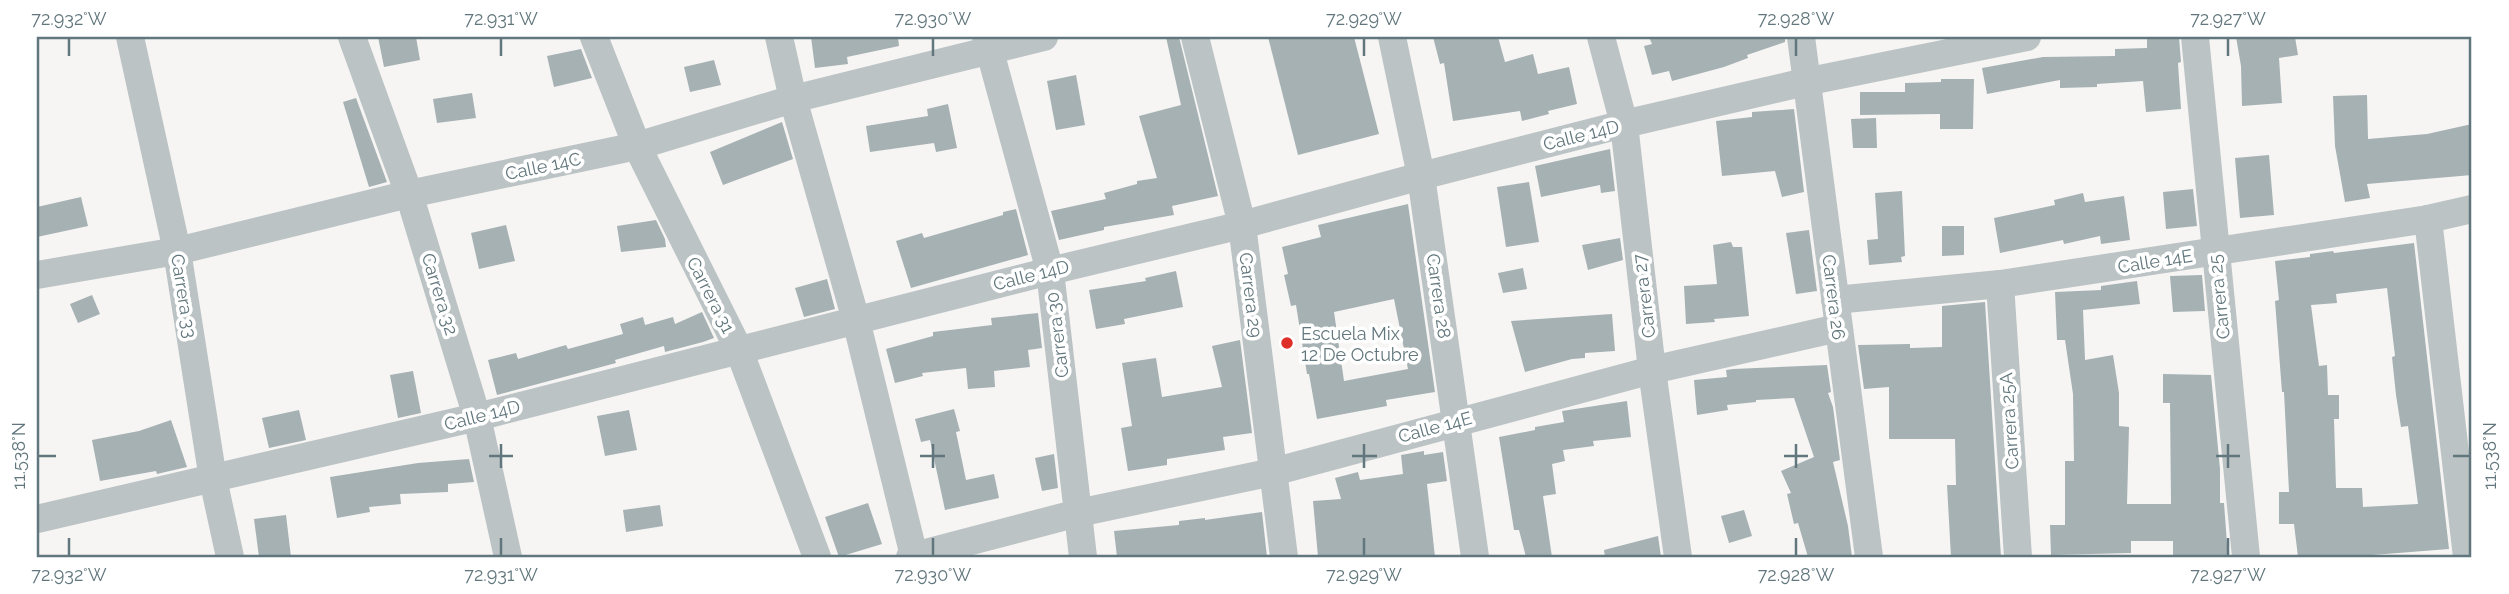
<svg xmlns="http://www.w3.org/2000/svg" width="2509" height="594" viewBox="0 0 2509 594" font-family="Raleway,sans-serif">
  <rect width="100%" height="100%" fill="#f6f5f3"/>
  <g fill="#a6b1b4" fill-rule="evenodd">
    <path d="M378,37H416L420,60L384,67Z"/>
    <path d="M811,37H898L899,46L847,57L848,64L815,68Z"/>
    <path d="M1166,37H1179L1218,196L1172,206L1174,215L1104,227V230L1059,240L1051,211L1106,199L1104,193L1137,184V181L1157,178L1139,116L1181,105Z"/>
    <path d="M1268,37H1354L1379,134L1298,155Z"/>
    <path d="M1433,37H1498L1505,62L1533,54L1538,74L1569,67L1577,104L1548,111L1549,114L1522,121L1520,111L1453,121L1444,63L1440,64Z"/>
    <path d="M1649,37H1785V42L1747,55L1748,58L1724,67L1672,81L1669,71L1652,75L1644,46L1652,44Z"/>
    <path d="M2147,37H2179L2181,62L2178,63L2181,109L2146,112L2143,81L2097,84V87L2060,88V80L1987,94L1982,68L2043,57L2115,56V49L2147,48Z"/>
    <path d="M2236,37H2295L2298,55L2279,58L2282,103L2242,106L2241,66Z"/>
    <path d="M581,49L592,78L554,87L547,56Z"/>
    <path d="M714,60L721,85L690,92L684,67Z"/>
    <path d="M1076,75L1085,125L1056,130L1047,81Z"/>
    <path d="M1941,79H1974L1973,129H1940V114L1860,115V92H1905V83L1941,82Z"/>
    <path d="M472,93L476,118L437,123L433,99Z"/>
    <path d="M2367,95L2368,139L2427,134L2472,124V175L2367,184L2370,198L2345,202L2335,146L2333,96Z"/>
    <path d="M356,98L387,182L369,187L343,102Z"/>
    <path d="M948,104L957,148L936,152L934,143L870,152L866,126L928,116L927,109Z"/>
    <path d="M1794,109L1804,192L1782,197L1775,171L1722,176L1716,121L1752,117V112Z"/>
    <path d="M1876,118L1877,148H1853L1851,119Z"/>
    <path d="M782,122L793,159L723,185L710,152Z"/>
    <path d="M1610,149L1615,191L1601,193L1600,185L1541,197L1535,166Z"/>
    <path d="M2269,155L2274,215L2240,218L2235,158Z"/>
    <path d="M1529,182L1539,242L1506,247L1497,187Z"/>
    <path d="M2193,189L2197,226L2166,229L2163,192Z"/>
    <path d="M1902,191L1905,256L1901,257L1902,262L1869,265L1867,240L1878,239L1875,193Z"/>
    <path d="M2083,193L2085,202L2124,196L2130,240L2101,244L2100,236L2064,244L2063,240L2000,253L1994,218L2055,205L2054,200Z"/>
    <path d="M81,197L88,226L37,237V207Z"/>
    <path d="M1408,204L1435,392L1386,400L1387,406L1317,419L1309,374H1307L1296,305L1291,306L1284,275L1288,274L1282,247L1321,237L1318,225ZM1394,299L1408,369L1344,381L1334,312Z"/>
    <path d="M1016,209L1028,255L911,288L896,241L922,233L924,238L1003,215V212Z"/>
    <path d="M656,220L665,239L666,247L621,252L617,226Z"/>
    <path d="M506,225L515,261L479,269L471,233Z"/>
    <path d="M1942,226H1964V255L1942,256Z"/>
    <path d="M1809,230L1817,291L1796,294L1786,233Z"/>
    <path d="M1620,238L1623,260L1588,270L1582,245Z"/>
    <path d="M1731,242L1733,247H1742L1749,316L1714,319L1715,322L1686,324L1684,286L1717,284L1713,245Z"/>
    <path d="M2414,243L2449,549L2347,557H2298L2294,524H2279V492H2289L2284,392H2282L2275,301L2279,300L2275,261L2310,257V254L2333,251L2334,253ZM2387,288L2395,356L2392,357L2396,395L2401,427L2408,426L2418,504L2363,507L2362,488H2336L2334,419H2339V395H2328L2327,365L2319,366L2311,305L2337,303L2336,294Z"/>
    <path d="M1523,268L1527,289L1503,293L1498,273Z"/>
    <path d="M1176,271L1183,307L1124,319L1125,324L1096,329L1089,290L1146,281L1145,278Z"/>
    <path d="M2202,275L2205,311L2173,312L2170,276Z"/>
    <path d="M827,279L835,309L804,317L795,288Z"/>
    <path d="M2137,281L2140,304L2083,310L2085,360L2113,355L2119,393V426L2129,427L2127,504H2171L2170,403H2163V374L2211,375L2220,469V503H2224L2228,557H2173V541H2131V553L2051,555L2050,525H2065V461H2074L2073,394L2065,340H2057L2055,292L2101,290V286Z"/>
    <path d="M92,295L100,314L78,323L70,304Z"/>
    <path d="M1985,302L2001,557H1951L1947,485H1956L1955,439H1889V387L1864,389L1858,345L1910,344V348L1942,347V306Z"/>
    <path d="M702,312L714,338L703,342L665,352L664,346L615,360L616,363L497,395L488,360L516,353L518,359L566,345L568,349L623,334L620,324L643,317L645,325L673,317L675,324Z"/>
    <path d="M1038,313L1042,348L1028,350L1030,367L994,371L995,387L968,389L966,368L922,373L923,376L895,383L886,349L933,336V332L992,325L991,318Z"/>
    <path d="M1612,314L1615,351L1585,353V358L1572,359L1525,372L1511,321Z"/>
    <path d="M1240,340L1252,433L1223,437L1225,450L1167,459V465L1128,471L1121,428L1132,426L1122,363L1156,358L1162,397L1222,387L1212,346Z"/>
    <path d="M1827,365L1831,392L1828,393L1833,407L1840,460L1833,462L1848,526L1852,557H1808L1798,523L1794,524L1787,494L1791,493L1781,471L1814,457L1794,398L1756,400V402L1727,405L1728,410L1697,415L1694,380L1727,377L1726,370L1733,369Z"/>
    <path d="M413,371L421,413L398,418L390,375Z"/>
    <path d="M1627,401L1631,437L1593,441L1594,446L1563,450L1565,461L1552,464L1556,494L1543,496L1552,557H1526L1519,530H1514L1499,437L1535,430V427L1564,422L1562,411Z"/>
    <path d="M954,409L960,431L956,432L966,480L994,474L999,498L945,510L930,440L921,442L915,419Z"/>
    <path d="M299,410L306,440L269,448L262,418Z"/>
    <path d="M629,410L637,450L605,456L597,416Z"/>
    <path d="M171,420L187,467L157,474L156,471L100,481L92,440L139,431Z"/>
    <path d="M1424,451V455L1443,452L1447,481L1427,484L1435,557H1318L1313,501L1341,499L1335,478L1358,472L1360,480L1403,474L1401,455Z"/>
    <path d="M1054,454L1058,488L1042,491L1035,458Z"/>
    <path d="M469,459L474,482L448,484V492L400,494L401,504L369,507L370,512L337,518L330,477L418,463Z"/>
    <path d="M868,503L882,544L839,557L825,517Z"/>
    <path d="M660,505L663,526L626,532L623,510Z"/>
    <path d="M1744,510L1752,536L1729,543L1721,516Z"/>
    <path d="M1262,512L1267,557H1117L1114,531L1179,525V521L1205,518V520Z"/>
    <path d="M286,515L291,557H259L254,519Z"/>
    <path d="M1658,536L1661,557H1605L1604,550Z"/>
  </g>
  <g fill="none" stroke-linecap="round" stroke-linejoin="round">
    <g stroke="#bcc3c5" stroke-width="28">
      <path d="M130,37L177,251L213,479L230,557"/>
      <path d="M352,37L409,194L477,417L508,557"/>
      <path d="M594,37L637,146L739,350L817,557"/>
      <path d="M779,37L793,99L856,320L914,556"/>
      <path d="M986,37L1050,271L1083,557"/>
      <path d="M1195,37L1242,225L1284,557"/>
      <path d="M1392,37L1421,176L1475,557"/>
      <path d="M1601,37L1624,124L1652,370L1678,557"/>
      <path d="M1801,37L1869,557"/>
      <path d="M2195,37L2246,557"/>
      <path d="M2428,219L2467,557"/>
      <path d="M37,275L177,251L409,194L637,146L793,99L1044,37"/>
      <path d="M2000,284L2018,557"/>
      <path d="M1835,300L2000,284L2428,219L2472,209"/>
      <path d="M37,519L477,417L1050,271L1242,225L1421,176L1624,124L1805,82L2027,37"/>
      <path d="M910,557L1078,513L1273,472L1652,370L1838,328"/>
    </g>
  </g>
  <path fill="none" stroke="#62777d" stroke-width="2.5" d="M69,38V56M501,38V56M933,38V56M1364,38V56M1796,38V56M2228,38V56M501,444V468M933,444V468M1364,444V468M1796,444V468M2228,444V468M38,456H56M489,456H513M920,456H945M1352,456H1377M1784,456H1808M2216,456H2240M2453,456H2470M69,538V556M501,538V556M933,538V556M1364,538V556M1796,538V556M2228,538V556"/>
  <circle fill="#df2f2a" stroke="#fff" stroke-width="2.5" cx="1287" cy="343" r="7"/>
  <g text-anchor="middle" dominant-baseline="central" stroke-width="7" stroke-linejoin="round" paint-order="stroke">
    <g font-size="18" fill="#62777d" stroke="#fff">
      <text transform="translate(1581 135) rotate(-14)">Calle 14D</text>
      <text transform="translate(543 166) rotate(-12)">Calle 14C</text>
      <text transform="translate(2155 261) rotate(-9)">Calle 14E</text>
      <text transform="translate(1031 275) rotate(-14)">Calle 14D</text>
      <text transform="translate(440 294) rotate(73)">Carrera 32</text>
      <text transform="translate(711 295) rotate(63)">Carrera 31</text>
      <text transform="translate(1251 295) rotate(83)">Carrera 29</text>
      <text transform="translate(184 296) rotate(81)">Carrera 33</text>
      <text transform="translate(1439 296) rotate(82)">Carrera 28</text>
      <text transform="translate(1644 296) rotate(-97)">Carrera 27</text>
      <text transform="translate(1834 297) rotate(83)">Carrera 26</text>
      <text transform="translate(2219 297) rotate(-96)">Carrera 25</text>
      <text transform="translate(1057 335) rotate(-97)">Carrera 30</text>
      <text transform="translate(482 415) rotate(-14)">Calle 14D</text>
      <text transform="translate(2009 421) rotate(-94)">Carrera 25A</text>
      <text transform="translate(1435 427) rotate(-15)">Calle 14E</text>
    </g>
    <g font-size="18" fill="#62777d" stroke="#fff" text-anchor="start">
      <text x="1301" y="333">Escuela Mix<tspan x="1301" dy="21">12 De Octubre</tspan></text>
    </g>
  </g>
  <rect width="2509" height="594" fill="none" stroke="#ffffff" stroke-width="77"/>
  <rect x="38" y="38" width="2432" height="518" fill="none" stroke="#62777d" stroke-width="2.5"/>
  <g font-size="18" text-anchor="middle" fill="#62777d">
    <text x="69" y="25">72.932°W</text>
    <text x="501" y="25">72.931°W</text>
    <text x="933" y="25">72.930°W</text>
    <text x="1364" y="25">72.929°W</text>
    <text x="1796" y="25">72.928°W</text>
    <text x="2228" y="25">72.927°W</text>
    <text transform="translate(19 456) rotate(-90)" y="6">11.538°N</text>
    <text transform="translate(2490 456) rotate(-90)" y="6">11.538°N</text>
    <text x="69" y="581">72.932°W</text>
    <text x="501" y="581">72.931°W</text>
    <text x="933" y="581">72.930°W</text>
    <text x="1364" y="581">72.929°W</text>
    <text x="1796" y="581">72.928°W</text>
    <text x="2228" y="581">72.927°W</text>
  </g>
</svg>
